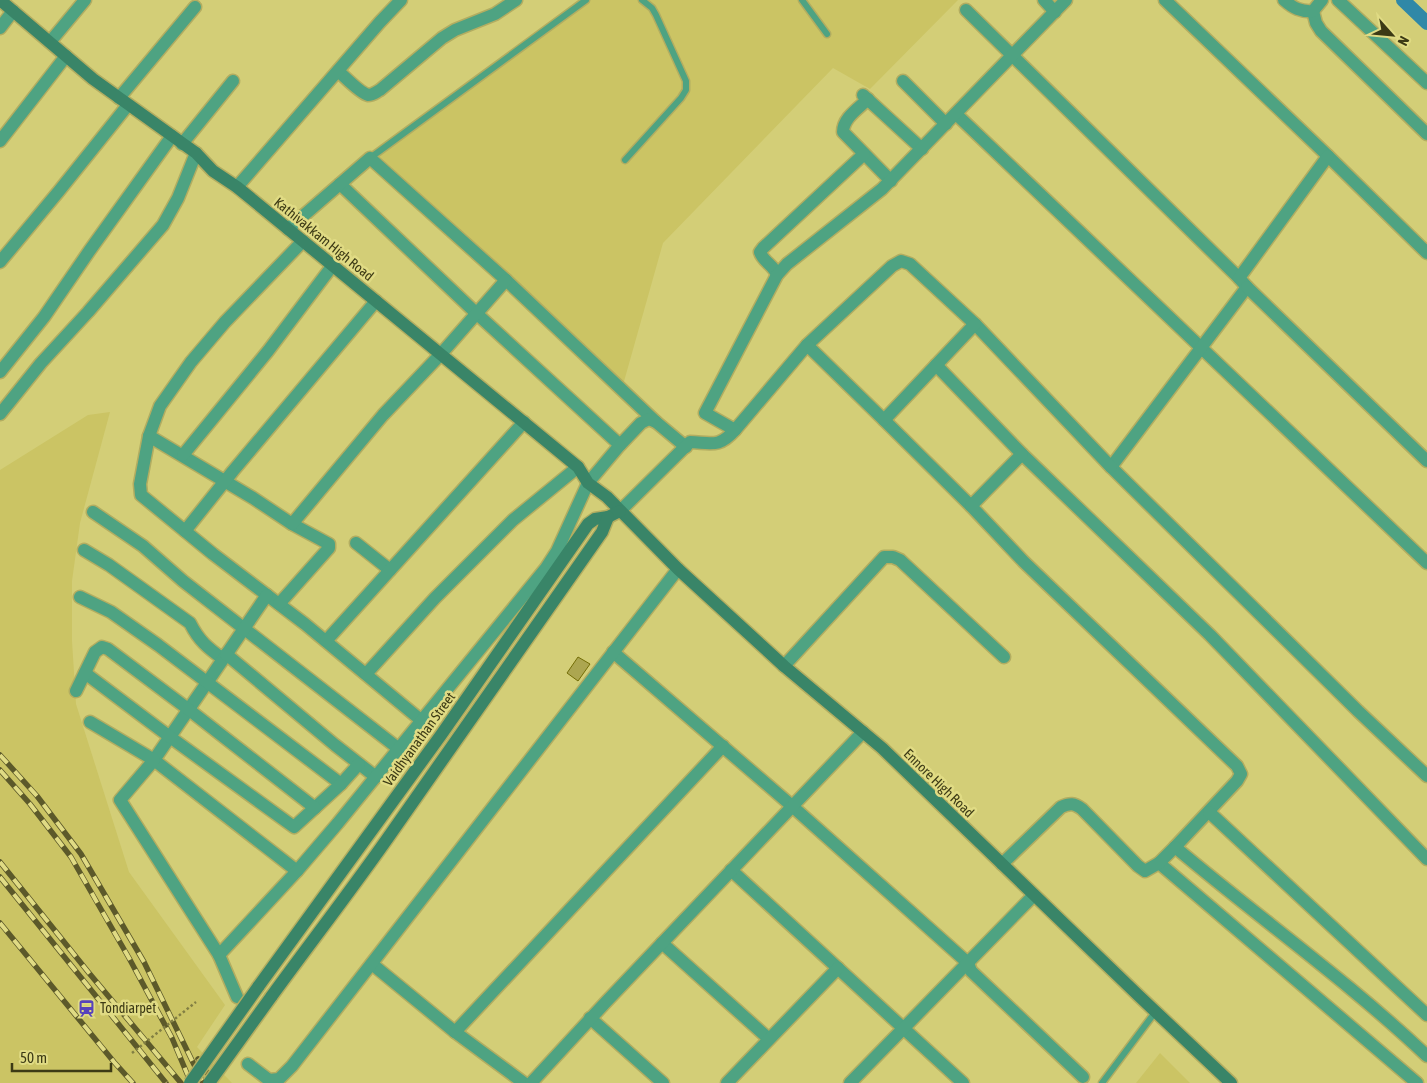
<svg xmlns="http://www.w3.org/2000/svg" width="1427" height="1083" viewBox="0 0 1427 1083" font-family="'Asap Condensed',sans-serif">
  <rect width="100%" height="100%" fill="#d3ce77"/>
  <g fill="#cbc464">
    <path d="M578,0H958L870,89L833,68L663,243L623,385L376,153Z"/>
    <path d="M110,412L80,523L72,581V641L76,704L129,872L225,1005L197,1047L232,1083H0V470L88,415Z"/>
    <path d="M1160,1053L1190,1083H1136Z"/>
  </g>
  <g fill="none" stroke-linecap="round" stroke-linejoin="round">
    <path stroke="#3088a7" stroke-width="14" d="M1403,0L1427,23"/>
  </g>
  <path fill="#aca650" stroke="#736d07" d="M578,657L590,664L578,681L567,673Z"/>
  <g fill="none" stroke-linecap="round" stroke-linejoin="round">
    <defs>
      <g id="service">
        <path d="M802,0L827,34"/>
        <path d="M370,158L586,0"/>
        <path d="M625,160L681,98L686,90V81L656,15L652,8L642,0"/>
        <path d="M1102,1083L1156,1011"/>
      </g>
      <g id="minor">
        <path d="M1044,0L1055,12"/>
        <path d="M1165,0L1328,156L1427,253"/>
        <path d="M966,10L1239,278"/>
        <path d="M1313,11L1316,23L1321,31L1427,134"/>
        <path d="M0,28L13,11"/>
        <path d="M50,42L85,0"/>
        <path d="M338,71C345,77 360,93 368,95C373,95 376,92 380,90L442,38L455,30L495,14L516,0"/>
        <path d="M903,81L946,124"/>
        <path d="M863,95L922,149"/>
        <path d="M119,98L195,7"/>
        <path d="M868,99C858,109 843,118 843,132L891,181"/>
        <path d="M956,114L1427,563"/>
        <path d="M0,141L66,56"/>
        <path d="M182,144L233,81"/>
        <path d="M1328,156L1239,278L1247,287L1111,467L1358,711L1427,776"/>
        <path d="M340,184L476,313L620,445"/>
        <path d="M237,187L380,22L401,0"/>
        <path d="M288,229L370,158L506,280L656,422"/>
        <path d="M303,241L225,322L191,362L160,406L149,436L140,484L141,495L213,554L305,624L422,721"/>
        <path d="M0,262L59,191L128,105"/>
        <path d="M777,275C774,265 763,262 760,252L763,248L864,154"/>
        <path d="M1247,287L1427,461"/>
        <path d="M807,345L892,266L901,261L910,264L975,324L1111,467"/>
        <path d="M936,365L1022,454L1210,635L1427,859"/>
        <path d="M0,372L44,317L90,250L172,136"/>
        <path d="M0,414L41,363L88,312L163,225L178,198L196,153"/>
        <path d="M884,420L971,506"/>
        <path d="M735,430L807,345L884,420L975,324"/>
        <path d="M149,436L253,498L292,524L329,544V548L279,604"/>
        <path d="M1022,454L971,506L1024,562L1237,766L1241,774L1237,781L1175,847C1259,918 1348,981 1427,1056"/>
        <path d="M183,455L268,351L333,265"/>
        <path d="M93,512L143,546L183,581L399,749"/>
        <path d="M292,524L383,415L441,354L506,280"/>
        <path d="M185,531L233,471L376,301"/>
        <path d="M356,543L390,570"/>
        <path d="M84,550L109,565L190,623C199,641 208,648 223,659"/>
        <path d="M267,595L154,760L297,871"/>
        <path d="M80,597L111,612L158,645L341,784"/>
        <path d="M326,641L524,422"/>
        <path d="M613,652L792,806L968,963L971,971L1083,1077"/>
        <path d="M226,654L335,745L376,777"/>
        <path d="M784,666L884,557H893L900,560L1004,657"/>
        <path d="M85,673L170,737L294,827L341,784L359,764"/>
        <path d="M366,674L435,598L513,520L578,467"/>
        <path d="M76,691L95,652L102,647L108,649L188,709L315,808"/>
        <path d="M90,722L154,760L120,800L219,955L237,997"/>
        <path d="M1209,812L1427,1015"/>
        <path d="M1159,863L1417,1083"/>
        <path d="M1002,864L1061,807C1070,803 1074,803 1082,809L1138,866L1145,871L1159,863L1175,847"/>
        <path d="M731,870L963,1083"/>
        <path d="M662,943L769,1039"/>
        <path d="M219,955L297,871L338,823L546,568L557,551L588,483L620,445L641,423L649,419L656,422L686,447"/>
        <path d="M372,964L455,1032L524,1083"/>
        <path d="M590,1018L663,1083"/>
        <path d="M455,1032L723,746"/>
        <path d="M248,1064L269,1080L279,1079L292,1066L678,569"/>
        <path d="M531,1083L605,1003L863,732"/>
        <path d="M727,1083L838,968"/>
        <path d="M850,1083L1034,895"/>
      </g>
      <g id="tertiary">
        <path d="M1284,0C1293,8 1301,12 1313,11L1322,0"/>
        <path d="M1338,0L1427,83"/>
        <path d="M620,511L690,442C712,443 719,448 735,430L705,413L777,275L787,264L882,189L1066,0"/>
      </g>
      <g id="secondary">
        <path d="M0,0L93,79L196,153L213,171L237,187L578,467L588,483L607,497L678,569L784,666L882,748L1139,996L1231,1083"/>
        <path d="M258,987L441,735L588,524L595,519L608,517L620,511"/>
        <path d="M271,997C311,942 353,888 392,832C462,732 532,632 602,532L608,517"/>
      </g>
    </defs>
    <use href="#service" stroke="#b2ad61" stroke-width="9"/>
    <use href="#minor" stroke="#b2ad61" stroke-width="15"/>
    <use href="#tertiary" stroke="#b2ad61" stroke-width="15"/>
    <use href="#secondary" stroke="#b2ad61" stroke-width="15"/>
    <use href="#service" stroke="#4ea382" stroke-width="6"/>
    <use href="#minor" stroke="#4ea382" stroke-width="12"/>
    <use href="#tertiary" stroke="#4ea382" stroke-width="12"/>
    <use href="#secondary" stroke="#398568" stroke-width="12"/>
    <defs>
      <g id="rail">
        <path d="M0,755L37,796L81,854L144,962L203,1083"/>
        <path d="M0,770L30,804L71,857L129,958L172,1038L191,1083"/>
        <path d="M0,862L89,973L181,1083"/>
        <path d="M0,877L166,1083"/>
        <path d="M0,923L114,1062L133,1083"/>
        <path d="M198,1059L214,1083"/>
      </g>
    </defs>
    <use href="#rail" stroke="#5c592a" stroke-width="5.5"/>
    <use href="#rail" stroke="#e0db84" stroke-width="4" stroke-dasharray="11" stroke-linecap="butt"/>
    <defs>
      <g id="secondary-bridge">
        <path d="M190,1083L258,987"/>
        <path d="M209,1083L271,997"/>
      </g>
    </defs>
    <use href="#secondary-bridge" stroke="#b2ad61" stroke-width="15" stroke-linecap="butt"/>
    <path stroke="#827f43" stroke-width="2.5" stroke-dasharray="2.5 2.5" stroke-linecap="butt" d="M132,1053L196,1002"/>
    <use href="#secondary-bridge" stroke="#398568" stroke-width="12"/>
  </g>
  <defs>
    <symbol id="station-bare" viewBox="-9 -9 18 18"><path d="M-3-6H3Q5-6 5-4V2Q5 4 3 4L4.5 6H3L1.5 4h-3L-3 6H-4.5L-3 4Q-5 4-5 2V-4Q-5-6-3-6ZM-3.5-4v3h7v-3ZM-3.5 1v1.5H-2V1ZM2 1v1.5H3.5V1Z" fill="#5843bb" stroke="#e0db84" stroke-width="2.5" paint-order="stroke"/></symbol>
  </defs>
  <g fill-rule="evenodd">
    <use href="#station-bare" x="74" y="996" width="25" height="25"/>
  </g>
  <g text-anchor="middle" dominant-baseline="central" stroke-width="5" stroke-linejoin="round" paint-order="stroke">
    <g font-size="14" fill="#3c3a15" stroke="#e0db84">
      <text transform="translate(324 239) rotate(39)">Kathivakkam High Road</text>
      <text transform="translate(419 739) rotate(-54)">Vaidhyanathan Street</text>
      <text transform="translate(939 783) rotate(44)">Ennore High Road</text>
    </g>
    <g font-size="14" fill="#3c3a15" stroke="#e0db84" text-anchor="start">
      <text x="100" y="1008">Tondiarpet</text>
    </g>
  </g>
  <g transform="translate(1392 35) rotate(117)" stroke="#e0db84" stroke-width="4" paint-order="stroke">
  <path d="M0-4L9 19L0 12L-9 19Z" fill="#3c3a15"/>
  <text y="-8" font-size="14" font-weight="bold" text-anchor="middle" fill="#3c3a15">N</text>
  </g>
  <path d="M12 1063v8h99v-8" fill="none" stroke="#3c3a15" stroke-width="2.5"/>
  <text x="20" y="1063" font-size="15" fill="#3c3a15" stroke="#e0db84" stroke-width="4" paint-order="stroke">50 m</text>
</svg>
